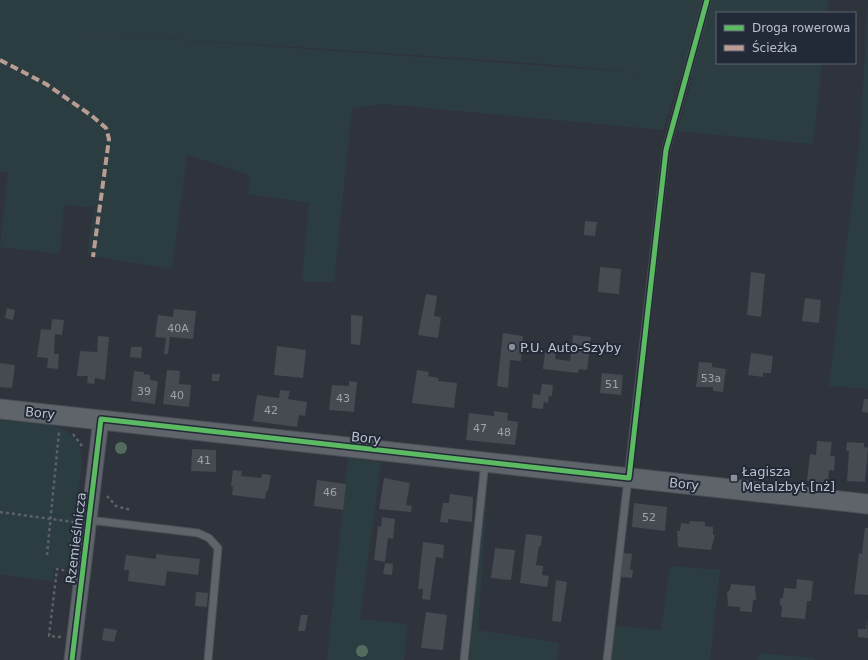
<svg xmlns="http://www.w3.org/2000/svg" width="868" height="660" viewBox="0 0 868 660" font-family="'DejaVu Sans',sans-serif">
  <rect width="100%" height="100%" fill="#2f333c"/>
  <g fill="#2c3d42" fill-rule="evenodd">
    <path d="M0,0H829L827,13H717V63H822L813,144L677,131L693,77L680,76L663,130L383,104L352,108L334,282H302L309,203L249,194L250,175L187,155L172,269L87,255L94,207L64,205L60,254L0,247L8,172H0ZM58,31L546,64L643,73Z"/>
    <path d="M868,0V389L829,386L860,136Z"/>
    <path d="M0,420C24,423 60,419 76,440C81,446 81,454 82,461L70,565L66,568L54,567L53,582L0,574Z"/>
    <path d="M348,458L381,462L360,619L407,624L404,660H327Z"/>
    <path d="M488,476L478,630L559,643L557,660H469Z"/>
    <path d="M670,566L720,570L710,660H603L607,625L661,630Z"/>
    <path d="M759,653L815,658L814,660H758Z"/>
  </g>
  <g fill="#464a51">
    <path d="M585,221L597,222L595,236L584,235Z"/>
    <path d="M600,267L621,269L619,294L598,292Z"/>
    <path d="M751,272L765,274L761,317L747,315Z"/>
    <path d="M426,294L437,296L434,316L441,317L438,338L418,335Z"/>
    <path d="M805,298L821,300L819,323L802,321Z"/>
    <path d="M7,308L15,310L13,320L5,318Z"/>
    <path d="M174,309L196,311L193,339L170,337L168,354H164L166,338L155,337L158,315L173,317Z"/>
    <path d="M351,315L363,316L360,345L351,344Z"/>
    <path d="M52,319L64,320L62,335L55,334L54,354H59L58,369L47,368L48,358L37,357L41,329L51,330Z"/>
    <path d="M503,333L523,336L521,361L510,360L508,388L497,386Z"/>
    <path d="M573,335L591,337L587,370L579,369L578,373L543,369L545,352L556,353L555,359L570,361L571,353H579L580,345L572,344Z"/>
    <path d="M98,336L109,337L105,380L95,378L94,384L87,383L88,376H77L80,351L97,352Z"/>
    <path d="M277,346L306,350L303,378L274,375Z"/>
    <path d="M131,347H142L141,358L130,357Z"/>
    <path d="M751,353L773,356L771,373H763V377L748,375Z"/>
    <path d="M699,362L712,363V367L726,369L723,392L713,391V387H696Z"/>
    <path d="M0,363L15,365L12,388L0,387Z"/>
    <path d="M167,370L180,371L179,384L191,385L189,407L163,404Z"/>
    <path d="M417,370L429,372L428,376L439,378L438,381L457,383L454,408L412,403Z"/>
    <path d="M134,371L144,372V374L150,375V380L158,381L155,404L131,401Z"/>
    <path d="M602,373L623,375L621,395L600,393Z"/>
    <path d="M212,374H220L219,381H212Z"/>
    <path d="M349,381L357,382L354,412L329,410L332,385L349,386Z"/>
    <path d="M542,384L553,385L552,396H549L548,403L544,402L543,409L532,408L533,394L540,395Z"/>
    <path d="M280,390L290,391L288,399L307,402L305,416L299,415L297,427L253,421L257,395L279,398Z"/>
    <path d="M864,399H868V413L862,412Z"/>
    <path d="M494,411L508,413L507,420L518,422L515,445L466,440L469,413L494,416Z"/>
    <path d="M817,441L832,442L830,456H835L834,471L829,470L828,483L807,481L810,454L816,455Z"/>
    <path d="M847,442L864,443V447L868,448L865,482L847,481L849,451H846Z"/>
    <path d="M192,449L216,450V472L191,471Z"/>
    <path d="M233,470L242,471L241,476L261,478L262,474L271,475L268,491H266L265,499L232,495L233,487L231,486Z"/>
    <path d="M384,478L410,483L406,505L412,506L411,512L379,509Z"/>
    <path d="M317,480L346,484L343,510L314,506Z"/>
    <path d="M450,494L473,497L472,522L448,519V523L440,522L443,503H449Z"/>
    <path d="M634,503L667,507L665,531L632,527Z"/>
    <path d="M382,517L395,519L393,539L388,538L385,562L374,560L378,526L381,527Z"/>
    <path d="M690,521L705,522V526L713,527V535H715L711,550L678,547L677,531H680L681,523L689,524Z"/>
    <path d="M865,528H868V595L854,594L859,553L862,554Z"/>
    <path d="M526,534L542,536L541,546H539L536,565L543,566L542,575L549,576L547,587L520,583Z"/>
    <path d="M423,542L444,545L443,558L436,557L430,600L422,599L423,589H418Z"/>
    <path d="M495,548L515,550L511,580L491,578Z"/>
    <path d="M622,553L632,554L630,570H633L632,578L619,577Z"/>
    <path d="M156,554L200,559L198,575L167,571L165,586L128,581L129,570H124L126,555L156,559Z"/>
    <path d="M385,563L393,564L392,575L383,574Z"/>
    <path d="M797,579L813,581L811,601H807L805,619L781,617L782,607L780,604V599L783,598L784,588L796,589Z"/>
    <path d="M556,580L567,582L561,622L552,621Z"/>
    <path d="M731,584L755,586L756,600H753L752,612L740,611V607L728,606L727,592L730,590Z"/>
    <path d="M196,592L208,593L207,607L195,606Z"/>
    <path d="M426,612L447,615L443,650L421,648Z"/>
    <path d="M301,615H308L305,631H298Z"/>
    <path d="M867,618L868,638L858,637V629H866Z"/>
    <path d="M104,628L117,630L114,642L102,640Z"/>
  </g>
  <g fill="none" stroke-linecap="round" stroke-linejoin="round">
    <defs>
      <g id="service">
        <path d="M89,520L198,533L209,538L218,548L208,660"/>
        <path d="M464,660L485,462"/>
        <path d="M607,660L666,150L707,0"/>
      </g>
      <path id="minor" d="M72,660L101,419"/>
      <path id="tertiary" d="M0,409L868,504"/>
    </defs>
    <use href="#service" stroke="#4b4e55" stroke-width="9"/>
    <use href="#minor" stroke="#4b4e55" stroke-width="17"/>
    <use href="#tertiary" stroke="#4b4e55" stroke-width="21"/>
    <g stroke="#5c6167" stroke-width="2.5" stroke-dasharray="3 3" stroke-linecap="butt">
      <path d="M73,434L82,446"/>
      <path d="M107,496L116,506L131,510"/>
      <path d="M0,512L74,522"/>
      <path d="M47,555L59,432"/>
      <path d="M61,637L49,636L57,569L68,571"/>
    </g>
    <use href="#service" stroke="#5f636a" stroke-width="7"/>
    <use href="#minor" stroke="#5f636a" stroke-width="15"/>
    <use href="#tertiary" stroke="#5f636a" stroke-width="19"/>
    <path stroke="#b99d93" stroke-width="4" stroke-dasharray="8 4" stroke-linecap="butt" d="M0,60L46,84L92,116L106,128L109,139L93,257"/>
    <defs>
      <path id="cycleway" d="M72,660L101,419L629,478L666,150L707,0"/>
    </defs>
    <use href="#cycleway" stroke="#222937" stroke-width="8"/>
    <use href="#cycleway" stroke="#5cba63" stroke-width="5"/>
  </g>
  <g fill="#546c60">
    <circle cx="121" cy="448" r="6"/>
    <circle cx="362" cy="651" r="6"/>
  </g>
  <g fill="#898f9a" stroke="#222937" stroke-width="1.5">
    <circle cx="512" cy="347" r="4"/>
    <rect x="730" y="474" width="8" height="8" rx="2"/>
  </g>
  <g text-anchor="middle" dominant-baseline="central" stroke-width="4" stroke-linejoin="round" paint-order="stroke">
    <g font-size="11" fill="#9da2ad">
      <text x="178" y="328">40A</text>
      <text x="711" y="378">53a</text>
      <text x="612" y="384">51</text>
      <text x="144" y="391">39</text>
      <text x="177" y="395">40</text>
      <text x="343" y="398">43</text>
      <text x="271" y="410">42</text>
      <text x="480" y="428">47</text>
      <text x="504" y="432">48</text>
      <text x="204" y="460">41</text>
      <text x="330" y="492">46</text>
      <text x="649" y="517">52</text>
    </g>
    <g font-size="13" fill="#bac0cc" stroke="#222937" text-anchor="start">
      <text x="520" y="347">P.U. Auto-Szyby</text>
      <text x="742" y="471">Łagisza<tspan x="742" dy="15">Metalzbyt [nż]</tspan></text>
    </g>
    <g font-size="13" fill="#bac0cc" stroke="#222937">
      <text transform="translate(40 413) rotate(6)">Bory</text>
      <text transform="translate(366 438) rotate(6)">Bory</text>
      <text transform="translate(684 484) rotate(6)">Bory</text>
      <text transform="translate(76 538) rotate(-83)">Rzemieślnicza</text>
    </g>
  </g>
  <rect x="716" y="12" width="140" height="52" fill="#222937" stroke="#5f6573"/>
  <rect x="724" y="25" width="20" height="6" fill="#5cba63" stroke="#5f6573"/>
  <text x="752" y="32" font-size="12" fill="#bac0cc">Droga rowerowa</text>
  <rect x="724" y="45" width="20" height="6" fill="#b99d93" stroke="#5f6573"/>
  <text x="752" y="52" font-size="12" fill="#bac0cc">Ścieżka</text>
</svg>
